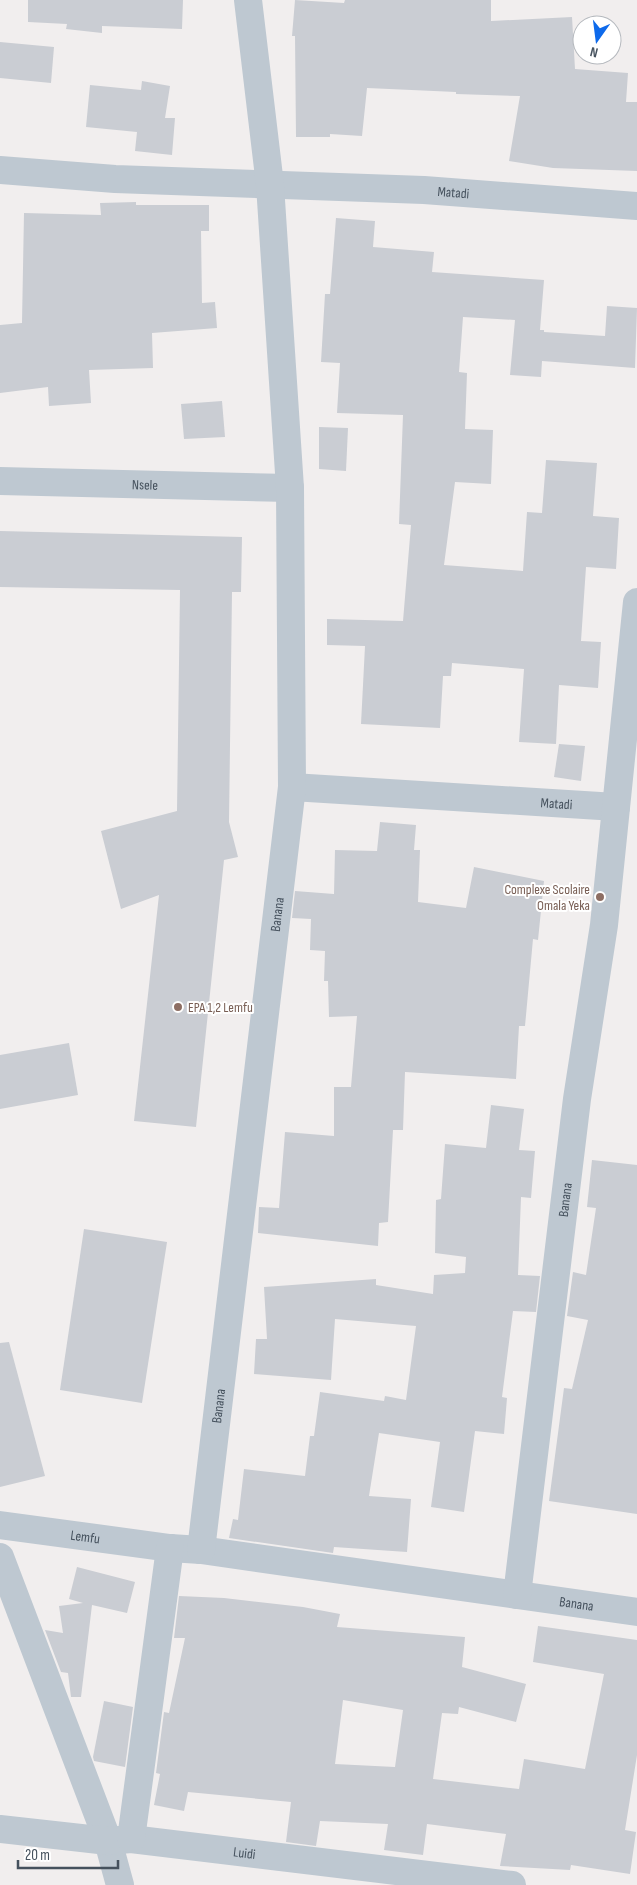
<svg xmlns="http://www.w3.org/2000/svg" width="637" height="1885" viewBox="0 0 637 1885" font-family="'Sofia Sans Condensed',sans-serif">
  <rect width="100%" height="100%" fill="#f1eeee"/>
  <g fill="#cacdd3" fill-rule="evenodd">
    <path d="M28,0H183L182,29L102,26V33L66,29L67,24L28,22Z"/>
    <path d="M295,0L344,3L345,0H491V21L572,17L575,69L628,73L626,102H637V171L553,168L509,161L520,96L456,94V92L367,88L362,136L330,134V137H296L295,36H292Z"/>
    <path d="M0,42L54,47L51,83L0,78Z"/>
    <path d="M142,81L170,86L165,118H175L172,155L135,151L137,132L86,127L90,85L141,90Z"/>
    <path d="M136,202V205H209V231H201L202,303L215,302L217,328L152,333L153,368L89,370L91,403L49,406L48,387L0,393V325L22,323L24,213L101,215L100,203Z"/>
    <path d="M336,218L375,221L373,247L434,252L432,272L544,280L540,330H544V332L605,336L607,306L637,308L635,368L542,361L541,377L510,375L515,320L463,317L459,372L467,373L465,429L493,430L491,484L455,482L444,565L523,571L527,512L542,513L546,460L597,463L593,516L619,518L616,569L586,567L581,641L601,642L598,688L559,685L556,744L519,742L524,669L452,663L451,676H443L440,728L361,724L365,646L327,645V619L403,621L411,525L399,524L403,415L337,413L340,363L321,362L325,294H330Z"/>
    <path d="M222,401L225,437L184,439L181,404Z"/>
    <path d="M319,427L348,428L346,471L319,469Z"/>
    <path d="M0,531L242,537L241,592H232L229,822L238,857L224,860L196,1127L134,1121L159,895L121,909L101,831L177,811L180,590L0,587Z"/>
    <path d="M559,744L585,746L581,781L554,777Z"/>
    <path d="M380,822L416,825L414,850H420L418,902L466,908L474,867L544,881L538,940L533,939L525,1026H519L516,1079L405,1072L403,1130H393L388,1222L379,1223L378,1246L258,1233L259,1207L279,1208L285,1132L334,1136V1087H351L357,1016L329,1017L328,981H324L325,951L310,950L311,919L292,918L295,891L334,894L335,850L377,851Z"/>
    <path d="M69,1043L78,1095L0,1109V1055Z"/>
    <path d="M491,1105L524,1109L519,1150L535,1151L531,1198L521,1197L518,1275L540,1276L536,1312L513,1311L502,1397L507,1398L504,1434L475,1431L464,1512L431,1507L440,1442L379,1433L369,1496L411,1499L407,1552L334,1547L333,1553L229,1538L233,1519L238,1520L244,1469L305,1476L310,1436H314L320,1392L384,1401L385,1396L406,1400L416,1326L335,1319L331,1380L254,1374L256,1339H267L264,1287L376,1279V1285L433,1294L434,1275L465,1273L466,1257L435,1253L436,1200L441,1199L445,1144L486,1148Z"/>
    <path d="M592,1160L637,1165V1514L549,1501L564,1388L572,1389L588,1320L567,1316L573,1272L586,1275L596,1208L587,1207Z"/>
    <path d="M84,1229L167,1242L142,1403L60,1390Z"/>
    <path d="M9,1342L45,1476L0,1487V1343Z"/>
    <path d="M77,1567L135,1582L127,1613L92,1605L81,1697H71L68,1673L61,1672L45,1630L63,1633L59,1606L83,1603L69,1599Z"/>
    <path d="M179,1596L224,1598L303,1607L340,1614L337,1627L465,1637L462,1667L526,1684L516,1722L459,1707L458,1714L442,1713L433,1779L519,1789L524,1759L585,1769L604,1674L533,1662L538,1626L637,1640V1755L625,1830L636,1832L630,1874L571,1865L570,1870L500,1866L506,1834L427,1824L423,1855L384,1850L388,1824L320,1821L316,1846L286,1842L291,1802L188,1792L184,1811L154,1805L160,1774L156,1773L164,1712L169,1713L185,1638H174ZM343,1700L403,1710L395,1767L335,1764Z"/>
    <path d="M104,1701L133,1707L125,1767L94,1761L93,1757Z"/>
  </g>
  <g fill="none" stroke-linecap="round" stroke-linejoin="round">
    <g stroke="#bec8d1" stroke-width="28">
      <path id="s1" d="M0,170L115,179L424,190L637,206"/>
      <path id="s2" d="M0,481L290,488"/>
      <path id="s3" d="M292,787L616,807"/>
      <path id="s4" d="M0,1525L170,1548L201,1550L637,1612"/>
      <path id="s5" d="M201,1550L292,787L290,488L270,185L248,0"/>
      <path d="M0,1557L108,1841L120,1885"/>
      <path id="s6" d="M517,1595L577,1099L604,925L637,602"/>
      <path id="s7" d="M0,1829L108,1841L131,1839L512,1885"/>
      <path d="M131,1839L170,1548"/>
    </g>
  </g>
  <g fill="#8d6e63" stroke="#fff" stroke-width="2">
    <circle cx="600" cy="897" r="5"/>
    <circle cx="178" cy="1007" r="5"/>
  </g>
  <g text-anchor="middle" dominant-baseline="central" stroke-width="4" stroke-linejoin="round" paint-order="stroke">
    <g font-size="14" fill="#45515d" stroke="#fff">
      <text stroke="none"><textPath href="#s1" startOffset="454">Matadi</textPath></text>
      <text stroke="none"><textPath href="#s2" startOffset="145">Nsele</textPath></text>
      <text stroke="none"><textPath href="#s3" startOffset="265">Matadi</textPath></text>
      <text stroke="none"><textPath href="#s5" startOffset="640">Banana</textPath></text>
      <text stroke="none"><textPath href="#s6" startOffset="398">Banana</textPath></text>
      <text stroke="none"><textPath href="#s5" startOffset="145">Banana</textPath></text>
      <text stroke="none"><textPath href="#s4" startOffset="86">Lemfu</textPath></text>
      <text stroke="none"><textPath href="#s4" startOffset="582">Banana</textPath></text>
      <text stroke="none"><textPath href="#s7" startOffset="246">Luidi</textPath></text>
    </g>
    <g font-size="14" fill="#785e54" stroke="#fff" text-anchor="end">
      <text x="590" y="889">Complexe Scolaire<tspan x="590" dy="16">Omala Yeka</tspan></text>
      <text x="188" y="1007" text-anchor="start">EPA 1,2 Lemfu</text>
    </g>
  </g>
  <g transform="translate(597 40) rotate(194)"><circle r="24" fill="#ffffff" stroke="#b5b9be"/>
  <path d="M0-4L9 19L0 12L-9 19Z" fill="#0e6aeb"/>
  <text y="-8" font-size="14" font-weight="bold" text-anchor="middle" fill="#45515d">N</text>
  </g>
  <path d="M18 1860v8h100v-8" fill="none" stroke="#45515d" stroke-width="2.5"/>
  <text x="25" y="1860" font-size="15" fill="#45515d" stroke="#ffffff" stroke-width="4" paint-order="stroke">20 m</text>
</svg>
